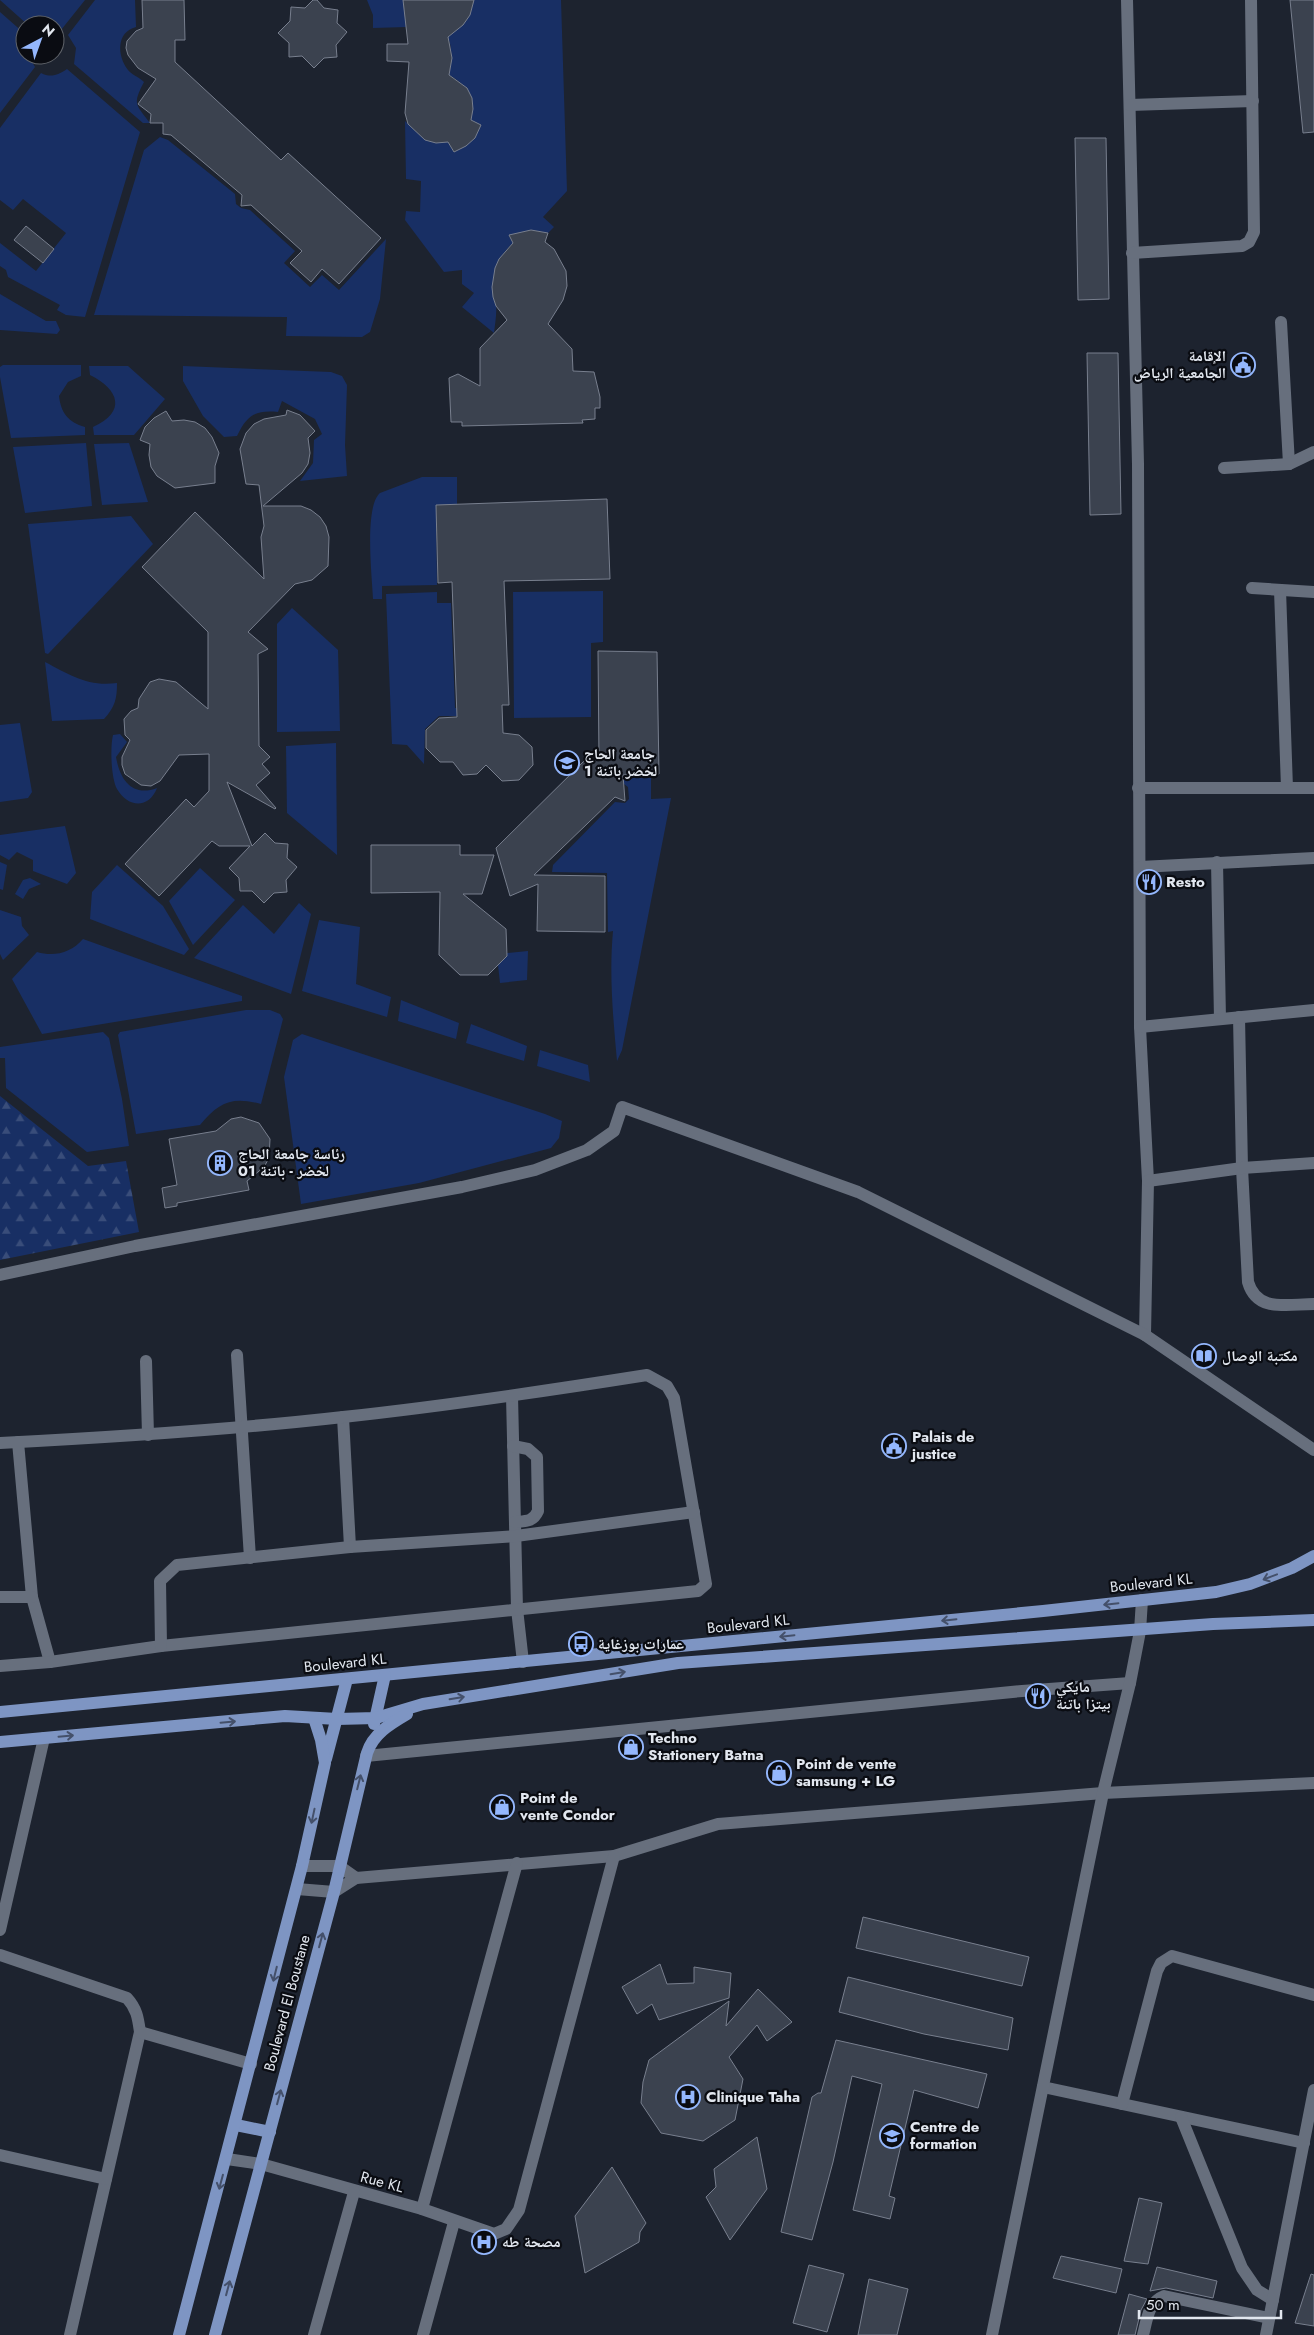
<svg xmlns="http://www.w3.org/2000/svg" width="1314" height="2335" viewBox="0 0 1314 2335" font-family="Jost,'Noto Naskh Arabic',sans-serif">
  <defs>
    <pattern id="forest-firs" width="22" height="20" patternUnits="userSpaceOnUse" patternTransform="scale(1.25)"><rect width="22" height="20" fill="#182f64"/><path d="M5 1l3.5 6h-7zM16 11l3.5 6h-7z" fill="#394d7a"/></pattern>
  </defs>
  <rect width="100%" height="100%" fill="#1d232f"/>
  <g fill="#182f64">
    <path d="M0,0H85L61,30L55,25H28Z"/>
    <path d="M95,0H135L136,27C116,32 117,56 128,70C132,75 139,77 144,82C132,105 136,104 150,123H143L74,64L76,48L68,35Z"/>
    <path d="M367,0H404L407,27L373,28V15Z"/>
    <path d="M472,0H561L567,191L543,217L554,227L548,233L531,230L509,236L513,243C492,263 491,278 496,305C497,313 495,324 494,333L462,307L474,293L462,284V270L444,272L405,220L406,211L420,212L421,181L406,179L405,121L425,140L448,142L454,152C468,145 474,139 481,125L471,120C475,99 468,85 449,75C452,60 453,49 447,34C461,30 474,16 472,0Z"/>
    <path d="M0,12L25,34V55H28L35,67L0,113Z"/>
    <path d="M67,69L140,132L85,317L66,315L57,310L60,305L8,277L6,270L0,266V243L36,271L66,233L23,199L13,210L0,200V128L41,73C51,78 58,75 67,69Z"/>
    <path d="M160,137L168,140L235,194L236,204L241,208L250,210L295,251L284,263L310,287L322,275L339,290L386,239L380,299L370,332L362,337L286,336L287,317L94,315L144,150Z"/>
    <path d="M0,294L46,321H56L60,330L57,334L0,330Z"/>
    <path d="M3,365H81V376L68,382L59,396C61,413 68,422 85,427V435L11,438L0,377V367Z"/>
    <path d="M89,366H128L165,399L134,435H94L93,427C127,412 119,389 90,375Z"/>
    <path d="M183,366L331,372L342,376L347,385L345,445L347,476L300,481L313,463L314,440L322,434L315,419L282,401L278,412C255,410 247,415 237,436L224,437L203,416L183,381Z"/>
    <path d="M86,443L92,506L25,513L13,447Z"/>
    <path d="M129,443L148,502L102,505L94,444Z"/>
    <path d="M422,477H457V505L436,506L437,585L382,586V599H373C372,576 364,507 380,493Z"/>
    <path d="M131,516L153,544L48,654L45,653L28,524Z"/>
    <path d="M603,591V642L591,643V717L514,718L513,592Z"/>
    <path d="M437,592V603H451L455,708H470V716H439L425,729L424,764L407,745L392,744L386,594Z"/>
    <path d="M292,608L338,650L340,731L277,732V624Z"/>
    <path d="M45,662C70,675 88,687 117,683C117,699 115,707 104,719L52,721Z"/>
    <path d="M20,723L32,792L28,798L0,802V725Z"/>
    <path d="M120,734L127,742L116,757C120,781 133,797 157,788C149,809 128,808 117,789C111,778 110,747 113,735Z"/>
    <path d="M336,743L337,855L287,813L286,746Z"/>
    <path d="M616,778H651V799L671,798L622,1050L617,1061C613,1017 609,975 613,931L608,932L607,873L552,872L553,865L615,802L625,803L629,799L628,787Z"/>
    <path d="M65,826L76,873L67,884L33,871V860L17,852L9,860L0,855V835Z"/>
    <path d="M0,862L7,865L3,890L0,889Z"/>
    <path d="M117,865L163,906L189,949L184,955L90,919L92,892Z"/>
    <path d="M200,868L235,900L193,945L169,901Z"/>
    <path d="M30,878L41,884L29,889L23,899L15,894L23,880Z"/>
    <path d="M299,903L311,914L291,994L194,958L243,905L274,934Z"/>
    <path d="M0,910L21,917L22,926L29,935L3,960L0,954Z"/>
    <path d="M319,920L360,927L356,984L391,997L387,1017L302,991Z"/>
    <path d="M83,939L242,996V1001L42,1034L12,979L37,952C54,957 71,953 83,939Z"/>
    <path d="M528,951L527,980L500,983L498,965L507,953Z"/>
    <path d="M401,1000L459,1023L456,1039L398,1021Z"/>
    <path d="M246,1010H270L280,1014L283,1019L261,1104C232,1096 219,1102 200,1125L136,1134L118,1035L120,1032Z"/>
    <path d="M471,1024L527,1046L524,1061L466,1043Z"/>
    <path d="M103,1032L109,1038L122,1099L129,1146L87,1152L6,1088L5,1058H0V1047Z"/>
    <path d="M302,1034L545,1114L562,1121L559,1138L551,1148L419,1183L301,1204L284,1077L293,1040Z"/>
    <path d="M540,1050L588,1065L590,1082L537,1066Z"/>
  </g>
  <path fill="url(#forest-firs)" d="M0,1096L88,1166L126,1161L139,1232L0,1260Z"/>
  <g fill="#3b424f" stroke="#787f8e">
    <path d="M142,0H184L185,40H175V62L281,160L288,153L381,238L339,284L322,269L311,282L290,263L302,251L251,205L241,206L242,195L171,135L163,134V123H150L151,114L138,104L156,79L138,68L128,55L126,48L127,41L136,31L143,28Z"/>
    <path d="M313,0H317L324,8L338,10L337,23L347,32L336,45L337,57L324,58L314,68L302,56L289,57V43L278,33L290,21L291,7L305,8Z"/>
    <path d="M403,0H474L470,15L463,25L448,37L452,58L449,75L467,88L472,98L473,109L471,120L481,125L475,138L466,146L454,152L448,142L436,143L425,140L408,124L405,113L409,62L387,61V44H408Z"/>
    <path d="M1290,0H1314V132L1303,133Z"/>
    <path d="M1075,138H1106L1109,299L1078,300Z"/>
    <path d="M26,226L54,249L43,263L14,240Z"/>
    <path d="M531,230L548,233L545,242L554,249L566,271L567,286L563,300L548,324L572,349L573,371L594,372L600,397V408H595V419L582,420L583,423L462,426V422H451L449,378L458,374L480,386V348L507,320L496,306L493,297L492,287L495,268L499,259L513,243L509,235Z"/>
    <path d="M1087,353H1118L1121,514L1090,515Z"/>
    <path d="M287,410L300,415L315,431L308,438L310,453L308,464L302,473L263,506H301L311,510L320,517L326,526L329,537L328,566L312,580L295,584L248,632L268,649L258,654L259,746L270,757L262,764L270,773L256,785L276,808L275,809L227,782L252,846L265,833L275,843L288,844L287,858L297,867L286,880L287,892L274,893L264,903L252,891H240L239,878L229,868L250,846H219L212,841L159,896L125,864L186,799L194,807L209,791V754L179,755L160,781L151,786L141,785L125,774L122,765V757L130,740L125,735L124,719L131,711L138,708L139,699L150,682L159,679L176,682L208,709V632L142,567L195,512L264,579L261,537L264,526L259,485L246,484L240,449L246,433L254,424L264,419L286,415Z"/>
    <path d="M166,411L172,421L184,420L195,422L205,428L212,437L219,453L215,466V483L175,488L157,476L151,467L149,455L150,444L140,440L145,427L154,418Z"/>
    <path d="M607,499L610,579L504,581L509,705H502L503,733L519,735L532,747L533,765L519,780L502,781L486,765L477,774L463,775L453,762H440L426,748V730L439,718L457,717L452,582L438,583L436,505Z"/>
    <path d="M598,651L657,652L659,774L623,775L625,801L615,797L534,875L605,876V932L537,931L538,884L510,896L496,848L585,760H599Z"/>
    <path d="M371,845H460V855H494L482,894H463L506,929L507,956L488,975H460L439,955L440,892L371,893Z"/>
    <path d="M241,1117L259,1123L270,1139L269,1158L264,1167L247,1181L249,1190L177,1203V1206L165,1208L162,1188L177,1185L169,1139L216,1131L231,1119Z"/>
    <path d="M863,1917L1029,1957L1022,1986L856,1948Z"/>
    <path d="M660,1964L667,1984L694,1983V1967L731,1973L729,1998L659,2020L652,2004L637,2014L622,1987Z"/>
    <path d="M848,1977L1013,2018L1008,2050L924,2034L839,2012Z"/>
    <path d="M758,1989L792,2022L767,2041L757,2025L729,2057L743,2079L735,2120L703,2141L661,2133L641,2103L643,2082L649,2060L729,2001L726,2026Z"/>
    <path d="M836,2040L987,2074L978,2108L914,2090L889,2196L895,2198L890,2219L853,2210L882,2084L852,2076L833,2162L812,2240L781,2232L812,2097L818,2093H821Z"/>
    <path d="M757,2137L767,2189L730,2240L706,2197L716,2187L714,2169Z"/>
    <path d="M612,2167L646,2223L640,2232L639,2242L585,2273L575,2216Z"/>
    <path d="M1139,2198L1162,2203L1148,2264L1124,2261Z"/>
    <path d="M1061,2256L1122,2269L1116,2293L1053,2278Z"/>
    <path d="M809,2265L844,2274L827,2332L793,2323Z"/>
    <path d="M1157,2267L1217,2281L1213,2298L1166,2288L1150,2291Z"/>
    <path d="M1311,2274L1314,2275V2326L1295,2323Z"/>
    <path d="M869,2279L908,2289L897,2335H858Z"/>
    <path d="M1129,2294L1147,2299L1141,2310L1135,2335H1118Z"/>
  </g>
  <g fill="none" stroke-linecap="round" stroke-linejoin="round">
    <g stroke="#676f7d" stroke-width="12">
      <path d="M1127,0L1138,464L1140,1027L1148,1181L1145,1335"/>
      <path d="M1130,105L1253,101"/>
      <path d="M1132,253L1242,246L1249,242L1254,232L1251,0"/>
      <path d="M1281,322L1289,464"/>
      <path d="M1224,468L1289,464L1314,452"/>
      <path d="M1252,588L1314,592"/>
      <path d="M1280,590L1287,788"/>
      <path d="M1138,788H1314"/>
      <path d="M1217,862L1220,1019"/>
      <path d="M1140,867L1314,858"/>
      <path d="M1239,1017L1242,1168L1248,1282C1257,1313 1287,1304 1314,1304"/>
      <path d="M1140,1027L1314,1010"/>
      <path d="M1148,1181L1242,1168L1314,1163"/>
      <path d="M0,1275L135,1246L462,1187L535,1170L587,1150L614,1131L622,1107L858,1192L1145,1335L1314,1450"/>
      <path d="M237,1355L250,1558"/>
      <path d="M146,1361L148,1435"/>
      <path d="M512,1396L517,1609L523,1662"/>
      <path d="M343,1417L350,1547"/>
      <path d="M18,1442L32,1597L50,1662"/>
      <path d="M0,1443C115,1437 229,1430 343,1417C445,1406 546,1391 647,1375L667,1386L674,1398L706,1584L698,1591L161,1646L50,1662L0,1666"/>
      <path d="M513,1446L528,1449L537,1457L538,1511C533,1522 526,1521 515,1522"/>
      <path d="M0,1597H32"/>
      <path d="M161,1646L160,1581L177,1565L350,1547L516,1536L694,1512"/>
      <path d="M366,1756L1022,1691L1130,1683"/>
      <path d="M302,1866H339L356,1878"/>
      <path d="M297,1889L334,1892L356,1878L614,1856L718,1824L1103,1793L1314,1783"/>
      <path d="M0,1930L44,1738"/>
      <path d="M0,1955L127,1998C137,2009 138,2018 140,2032L70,2335"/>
      <path d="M140,2032L251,2064"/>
      <path d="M1043,2087L1304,2143"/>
      <path d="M1122,2104L1157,1971L1161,1963L1172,1956L1314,1995"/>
      <path d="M1181,2117L1242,2268L1257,2290L1273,2300"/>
      <path d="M0,2155L106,2179"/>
      <path d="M227,2159L261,2164L422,2209L494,2234L506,2229L519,2210L614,1856"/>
      <path d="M422,2209L517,1863"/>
      <path d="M314,2335L354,2192"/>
      <path d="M423,2335L454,2222"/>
      <path d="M992,2335L1103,1793L1130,1683L1140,1631L1142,1600"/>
      <path d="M1143,2335C1147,2320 1148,2302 1164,2296L1269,2318"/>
      <path d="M1266,2335L1314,2090"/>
    </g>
    <g stroke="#7e95c3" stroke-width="12">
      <path d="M0,1712L1043,1611L1216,1592L1250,1584L1292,1568L1314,1556"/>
      <path d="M374,1724L385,1675"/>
      <path d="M0,1742L285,1716L337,1719L376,1718L423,1704L678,1663L1213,1624L1314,1620"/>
      <path d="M326,1759L347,1679"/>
      <path d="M236,2125L270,2132"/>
      <path d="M179,2335L302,1866L325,1763L321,1740L314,1718"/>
      <path d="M215,2335L334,1892L367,1753C373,1734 390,1724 407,1714"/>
    </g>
  </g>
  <defs><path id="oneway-shaft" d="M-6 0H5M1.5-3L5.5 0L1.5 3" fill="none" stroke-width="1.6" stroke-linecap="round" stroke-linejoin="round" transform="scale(1.25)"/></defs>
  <g stroke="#44506a">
    <use href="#oneway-shaft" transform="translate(1270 1577) rotate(159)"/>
    <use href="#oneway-shaft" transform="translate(1111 1604) rotate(174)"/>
    <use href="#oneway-shaft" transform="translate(949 1620) rotate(174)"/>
    <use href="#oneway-shaft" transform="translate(787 1636) rotate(174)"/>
    <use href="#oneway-shaft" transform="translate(618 1673) rotate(-9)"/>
    <use href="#oneway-shaft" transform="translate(457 1698) rotate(-9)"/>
    <use href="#oneway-shaft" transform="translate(228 1722) rotate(-5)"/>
    <use href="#oneway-shaft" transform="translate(66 1736) rotate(-5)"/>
    <use href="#oneway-shaft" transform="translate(359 1782) rotate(-76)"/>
    <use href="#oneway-shaft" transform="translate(313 1816) rotate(102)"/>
    <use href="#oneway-shaft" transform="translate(321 1940) rotate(-75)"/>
    <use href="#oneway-shaft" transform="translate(275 1974) rotate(104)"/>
    <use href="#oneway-shaft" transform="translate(279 2097) rotate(-75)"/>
    <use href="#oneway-shaft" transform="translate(221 2182) rotate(105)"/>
    <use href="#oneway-shaft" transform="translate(228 2288) rotate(-75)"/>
  </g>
  <defs>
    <symbol id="civic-ring" viewBox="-11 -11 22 22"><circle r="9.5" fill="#0a0c12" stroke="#94b7fd" stroke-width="1.5"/><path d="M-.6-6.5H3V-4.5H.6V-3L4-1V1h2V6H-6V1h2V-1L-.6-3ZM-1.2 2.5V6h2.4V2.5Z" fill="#94b7fd"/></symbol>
    <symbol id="university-ring" viewBox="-11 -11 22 22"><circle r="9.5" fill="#0a0c12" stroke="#94b7fd" stroke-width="1.5"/><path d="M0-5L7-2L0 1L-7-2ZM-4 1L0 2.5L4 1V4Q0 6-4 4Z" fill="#94b7fd"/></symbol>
    <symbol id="restaurant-ring" viewBox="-11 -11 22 22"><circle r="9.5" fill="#0a0c12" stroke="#94b7fd" stroke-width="1.5"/><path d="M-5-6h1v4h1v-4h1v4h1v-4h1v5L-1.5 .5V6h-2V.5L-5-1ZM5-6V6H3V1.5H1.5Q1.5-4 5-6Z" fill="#94b7fd"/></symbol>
    <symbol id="building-ring" viewBox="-11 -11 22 22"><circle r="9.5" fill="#0a0c12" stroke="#94b7fd" stroke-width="1.5"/><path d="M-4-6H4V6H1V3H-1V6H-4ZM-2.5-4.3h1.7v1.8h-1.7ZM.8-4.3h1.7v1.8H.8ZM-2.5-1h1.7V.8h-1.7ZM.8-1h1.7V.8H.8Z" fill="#94b7fd"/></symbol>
    <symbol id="library-ring" viewBox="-11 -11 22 22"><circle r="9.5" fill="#0a0c12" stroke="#94b7fd" stroke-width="1.5"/><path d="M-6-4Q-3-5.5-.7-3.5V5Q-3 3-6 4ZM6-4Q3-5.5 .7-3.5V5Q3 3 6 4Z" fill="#94b7fd"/></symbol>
    <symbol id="bus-ring" viewBox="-11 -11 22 22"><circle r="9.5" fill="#0a0c12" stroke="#94b7fd" stroke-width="1.5"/><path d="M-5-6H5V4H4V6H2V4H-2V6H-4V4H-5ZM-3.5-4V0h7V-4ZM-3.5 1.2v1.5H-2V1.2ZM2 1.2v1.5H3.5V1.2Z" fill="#94b7fd"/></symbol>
    <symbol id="shop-ring" viewBox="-11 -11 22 22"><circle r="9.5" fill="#0a0c12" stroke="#94b7fd" stroke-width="1.5"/><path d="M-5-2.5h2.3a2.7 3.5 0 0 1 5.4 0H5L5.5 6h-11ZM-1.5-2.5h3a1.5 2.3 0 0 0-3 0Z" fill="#94b7fd"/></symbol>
    <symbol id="hospital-ring" viewBox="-11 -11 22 22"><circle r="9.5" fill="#0a0c12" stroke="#94b7fd" stroke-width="1.5"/><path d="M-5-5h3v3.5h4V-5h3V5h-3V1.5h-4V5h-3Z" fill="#94b7fd"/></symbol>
  </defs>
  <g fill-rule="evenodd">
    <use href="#civic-ring" x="1229" y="351" width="28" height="28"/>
    <use href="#university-ring" x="553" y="749" width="28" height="28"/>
    <use href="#restaurant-ring" x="1135" y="868" width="28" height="28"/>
    <use href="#building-ring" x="206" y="1149" width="28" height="28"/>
    <use href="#library-ring" x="1190" y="1342" width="28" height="28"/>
    <use href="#civic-ring" x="880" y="1432" width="28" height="28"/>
    <use href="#bus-ring" x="567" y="1630" width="28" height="28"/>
    <use href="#restaurant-ring" x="1024" y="1682" width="28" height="28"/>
    <use href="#shop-ring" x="617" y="1733" width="28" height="28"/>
    <use href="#shop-ring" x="765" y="1759" width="28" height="28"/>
    <use href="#shop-ring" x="488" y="1793" width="28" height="28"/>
    <use href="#hospital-ring" x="674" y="2083" width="28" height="28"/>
    <use href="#university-ring" x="878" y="2122" width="28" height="28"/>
    <use href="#hospital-ring" x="470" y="2228" width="28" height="28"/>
  </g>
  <g text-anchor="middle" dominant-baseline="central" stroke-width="4.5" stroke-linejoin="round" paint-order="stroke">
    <g font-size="15" font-weight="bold" fill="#e2e7ef" stroke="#0a0c12" text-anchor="start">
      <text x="1226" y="356" text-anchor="end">الإقامة<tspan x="1226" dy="17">الجامعية الرياض</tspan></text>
      <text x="584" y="754">جامعة الحاج<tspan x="584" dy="17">لخضر باتنة 1</tspan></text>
      <text x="1166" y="882">Resto</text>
      <text x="238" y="1154">رئاسة جامعة الحاج<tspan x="238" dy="17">لخضر - باتنة 01</tspan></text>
      <text x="1222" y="1356">مكتبة الوصال</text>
      <text x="912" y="1437">Palais de<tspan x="912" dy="17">justice</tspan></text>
      <text x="598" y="1644">عمارات بوزغاية</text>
      <text x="1056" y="1687">مايكي<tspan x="1056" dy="17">بيتزا باتنة</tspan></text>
      <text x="648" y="1738">Techno<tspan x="648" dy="17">Stationery Batna</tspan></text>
      <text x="796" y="1764">Point de vente<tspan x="796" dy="17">samsung + LG</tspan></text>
      <text x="520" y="1798">Point de<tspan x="520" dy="17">vente Condor</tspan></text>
      <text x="706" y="2097">Clinique Taha</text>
      <text x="910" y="2127">Centre de<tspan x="910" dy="17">formation</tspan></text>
      <text x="502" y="2242">مصحة طه</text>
    </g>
    <g font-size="15" fill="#e2e7ef" stroke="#0a0c12">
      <text transform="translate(1151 1583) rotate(-6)">Boulevard KL</text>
      <text transform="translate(748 1624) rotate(-6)">Boulevard KL</text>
      <text transform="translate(345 1663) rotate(-6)">Boulevard KL</text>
      <text transform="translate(287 2003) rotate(-75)">Boulevard El Boustane</text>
      <text transform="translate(382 2182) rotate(15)">Rue KL</text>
    </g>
  </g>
  <g transform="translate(40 40) rotate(41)"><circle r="24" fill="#0a0c12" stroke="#60646a"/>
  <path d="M0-4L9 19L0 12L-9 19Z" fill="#94b7fd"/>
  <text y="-8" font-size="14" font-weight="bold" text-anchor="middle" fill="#e2e7ef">N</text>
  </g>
  <path d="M1139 2310v8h142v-8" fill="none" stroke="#e2e7ef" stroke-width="2.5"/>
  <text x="1146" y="2310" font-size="15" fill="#e2e7ef" stroke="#0a0c12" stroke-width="4" paint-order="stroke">50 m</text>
</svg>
